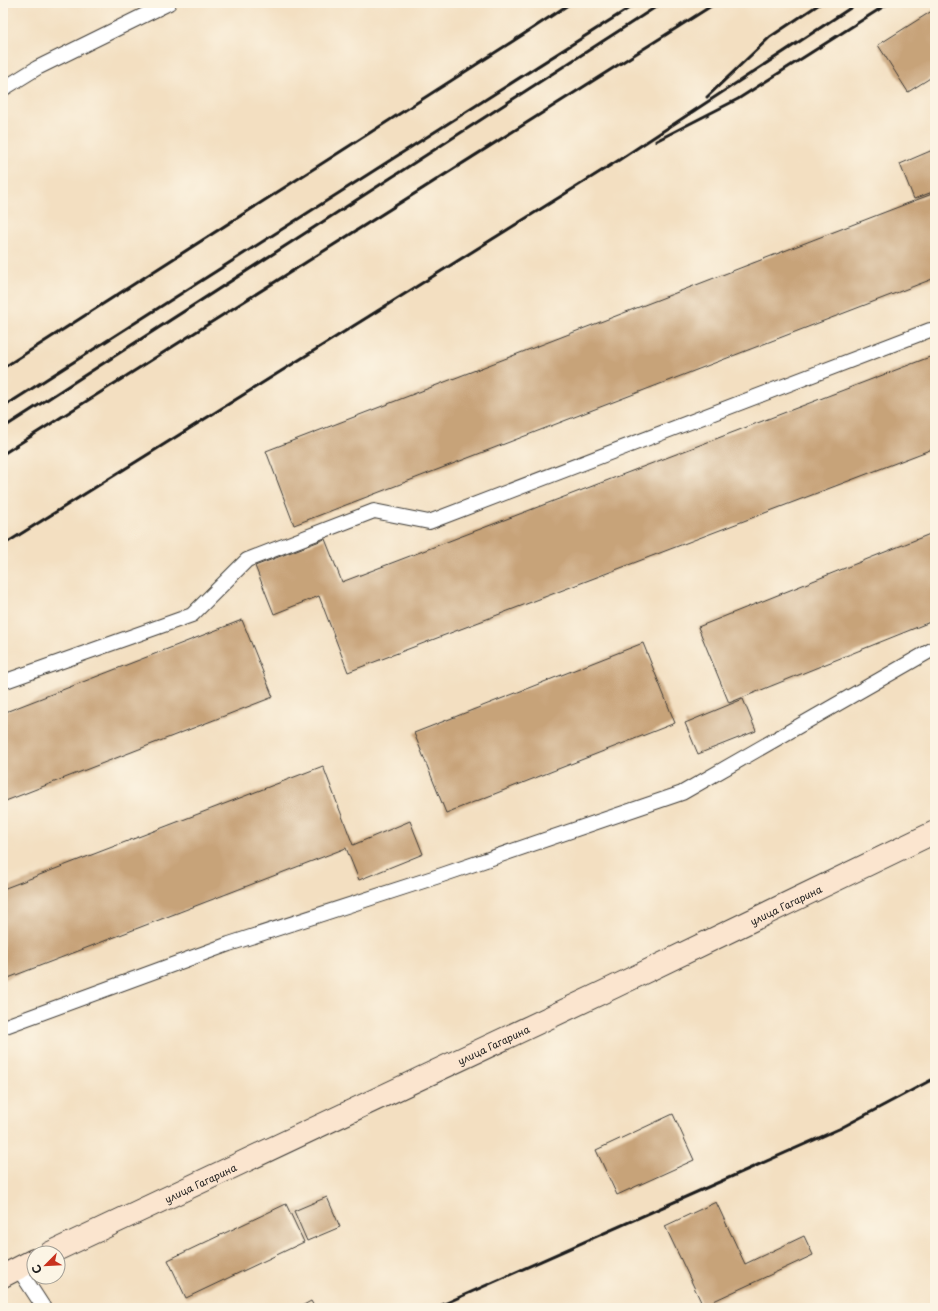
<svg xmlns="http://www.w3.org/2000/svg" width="938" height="1311" viewBox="0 0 938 1311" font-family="'Playpen Sans',sans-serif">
  <rect width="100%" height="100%" fill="#fcf5e5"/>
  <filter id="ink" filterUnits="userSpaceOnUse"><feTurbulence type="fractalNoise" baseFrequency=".025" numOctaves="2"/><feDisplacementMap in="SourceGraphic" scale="8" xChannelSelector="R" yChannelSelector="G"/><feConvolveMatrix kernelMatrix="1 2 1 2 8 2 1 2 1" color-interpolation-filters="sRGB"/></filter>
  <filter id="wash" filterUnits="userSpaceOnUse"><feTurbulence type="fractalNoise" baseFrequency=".012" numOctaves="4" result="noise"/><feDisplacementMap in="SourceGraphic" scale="16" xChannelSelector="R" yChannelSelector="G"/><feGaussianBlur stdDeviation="0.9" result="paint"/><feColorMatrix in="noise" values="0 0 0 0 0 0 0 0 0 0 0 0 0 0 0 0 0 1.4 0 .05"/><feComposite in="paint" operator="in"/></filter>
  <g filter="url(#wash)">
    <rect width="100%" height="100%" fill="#f3dfc1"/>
    <g id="blocks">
      <g fill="#c7a379">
        <path d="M935,9V75L908,92L878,45Z"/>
        <path d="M935,149V191L914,199L900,164Z"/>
        <path d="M932,194L935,202V278L294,525L266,451Z"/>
        <path d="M935,355V448L348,672L319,596L274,614L255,566L325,539L342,582Z"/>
        <path d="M935,532V620L729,703L698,627Z"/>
        <path d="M242,620L273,697L3,802V713Z"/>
        <path d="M643,643L675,723L446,813L414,733Z"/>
        <path d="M743,699L756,731L698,754L685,723Z"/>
        <path d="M323,766L353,845L410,821L423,854L359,880L346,848L3,980V889Z"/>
        <path d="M673,1114L694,1160L617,1195L596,1150Z"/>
        <path d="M327,1197L340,1227L307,1241L294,1211Z"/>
        <path d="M716,1202L745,1264L804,1236L813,1255L703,1306L665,1226Z"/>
        <path d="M286,1204L304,1242L186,1298L168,1260Z"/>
        <path d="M311,1301L315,1308H298Z"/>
      </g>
    </g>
  </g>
  <g filter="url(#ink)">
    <use href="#blocks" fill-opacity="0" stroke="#3c3935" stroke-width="1"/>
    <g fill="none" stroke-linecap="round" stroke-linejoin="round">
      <defs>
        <g id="lane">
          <path d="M3,89L37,68L169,3"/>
          <path d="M3,682L192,615L247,560L374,511L429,522L930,330"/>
          <path d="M3,1027L229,944L442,875L682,793L935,648"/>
          <path d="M18,1268L44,1308"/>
        </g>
        <g id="secondary">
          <path id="s1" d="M50,1253L614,987L935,832"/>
          <path d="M3,1276L34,1260"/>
        </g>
      </defs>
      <use href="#lane" stroke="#3c3935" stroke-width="16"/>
      <use href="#secondary" stroke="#3c3935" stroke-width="24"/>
      <use href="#lane" stroke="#fff" stroke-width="14"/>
      <use href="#secondary" stroke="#fbe5cf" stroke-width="22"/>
      <g stroke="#1c1c1c" stroke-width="3">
        <path d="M707,97L770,37L821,3"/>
        <path d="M656,141L738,99L889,3"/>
        <path d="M3,368L524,34L571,3"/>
        <path d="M3,407L637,3"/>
        <path d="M3,428L662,3"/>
        <path d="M3,454L716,3"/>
        <path d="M3,545L619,160L858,3"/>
        <path d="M435,1308L839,1129L935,1078"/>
      </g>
    </g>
  </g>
  <g text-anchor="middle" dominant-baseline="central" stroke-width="3" stroke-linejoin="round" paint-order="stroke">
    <g font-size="10" fill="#1c1c1c" stroke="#fcf5e5">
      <text stroke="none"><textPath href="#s1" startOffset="814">улица Гагарина</textPath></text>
      <text stroke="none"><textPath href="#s1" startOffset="490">улица Гагарина</textPath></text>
      <text stroke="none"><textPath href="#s1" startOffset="166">улица Гагарина</textPath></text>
    </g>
  </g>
  <rect width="938" height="1311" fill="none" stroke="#fcf5e5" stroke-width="16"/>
  <g transform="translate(46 1265) rotate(246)"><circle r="19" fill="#fcf5e5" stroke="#a29e95"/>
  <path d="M0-3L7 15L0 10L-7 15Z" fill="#c8321e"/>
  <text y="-6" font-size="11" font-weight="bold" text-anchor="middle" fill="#1c1c1c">С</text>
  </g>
</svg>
